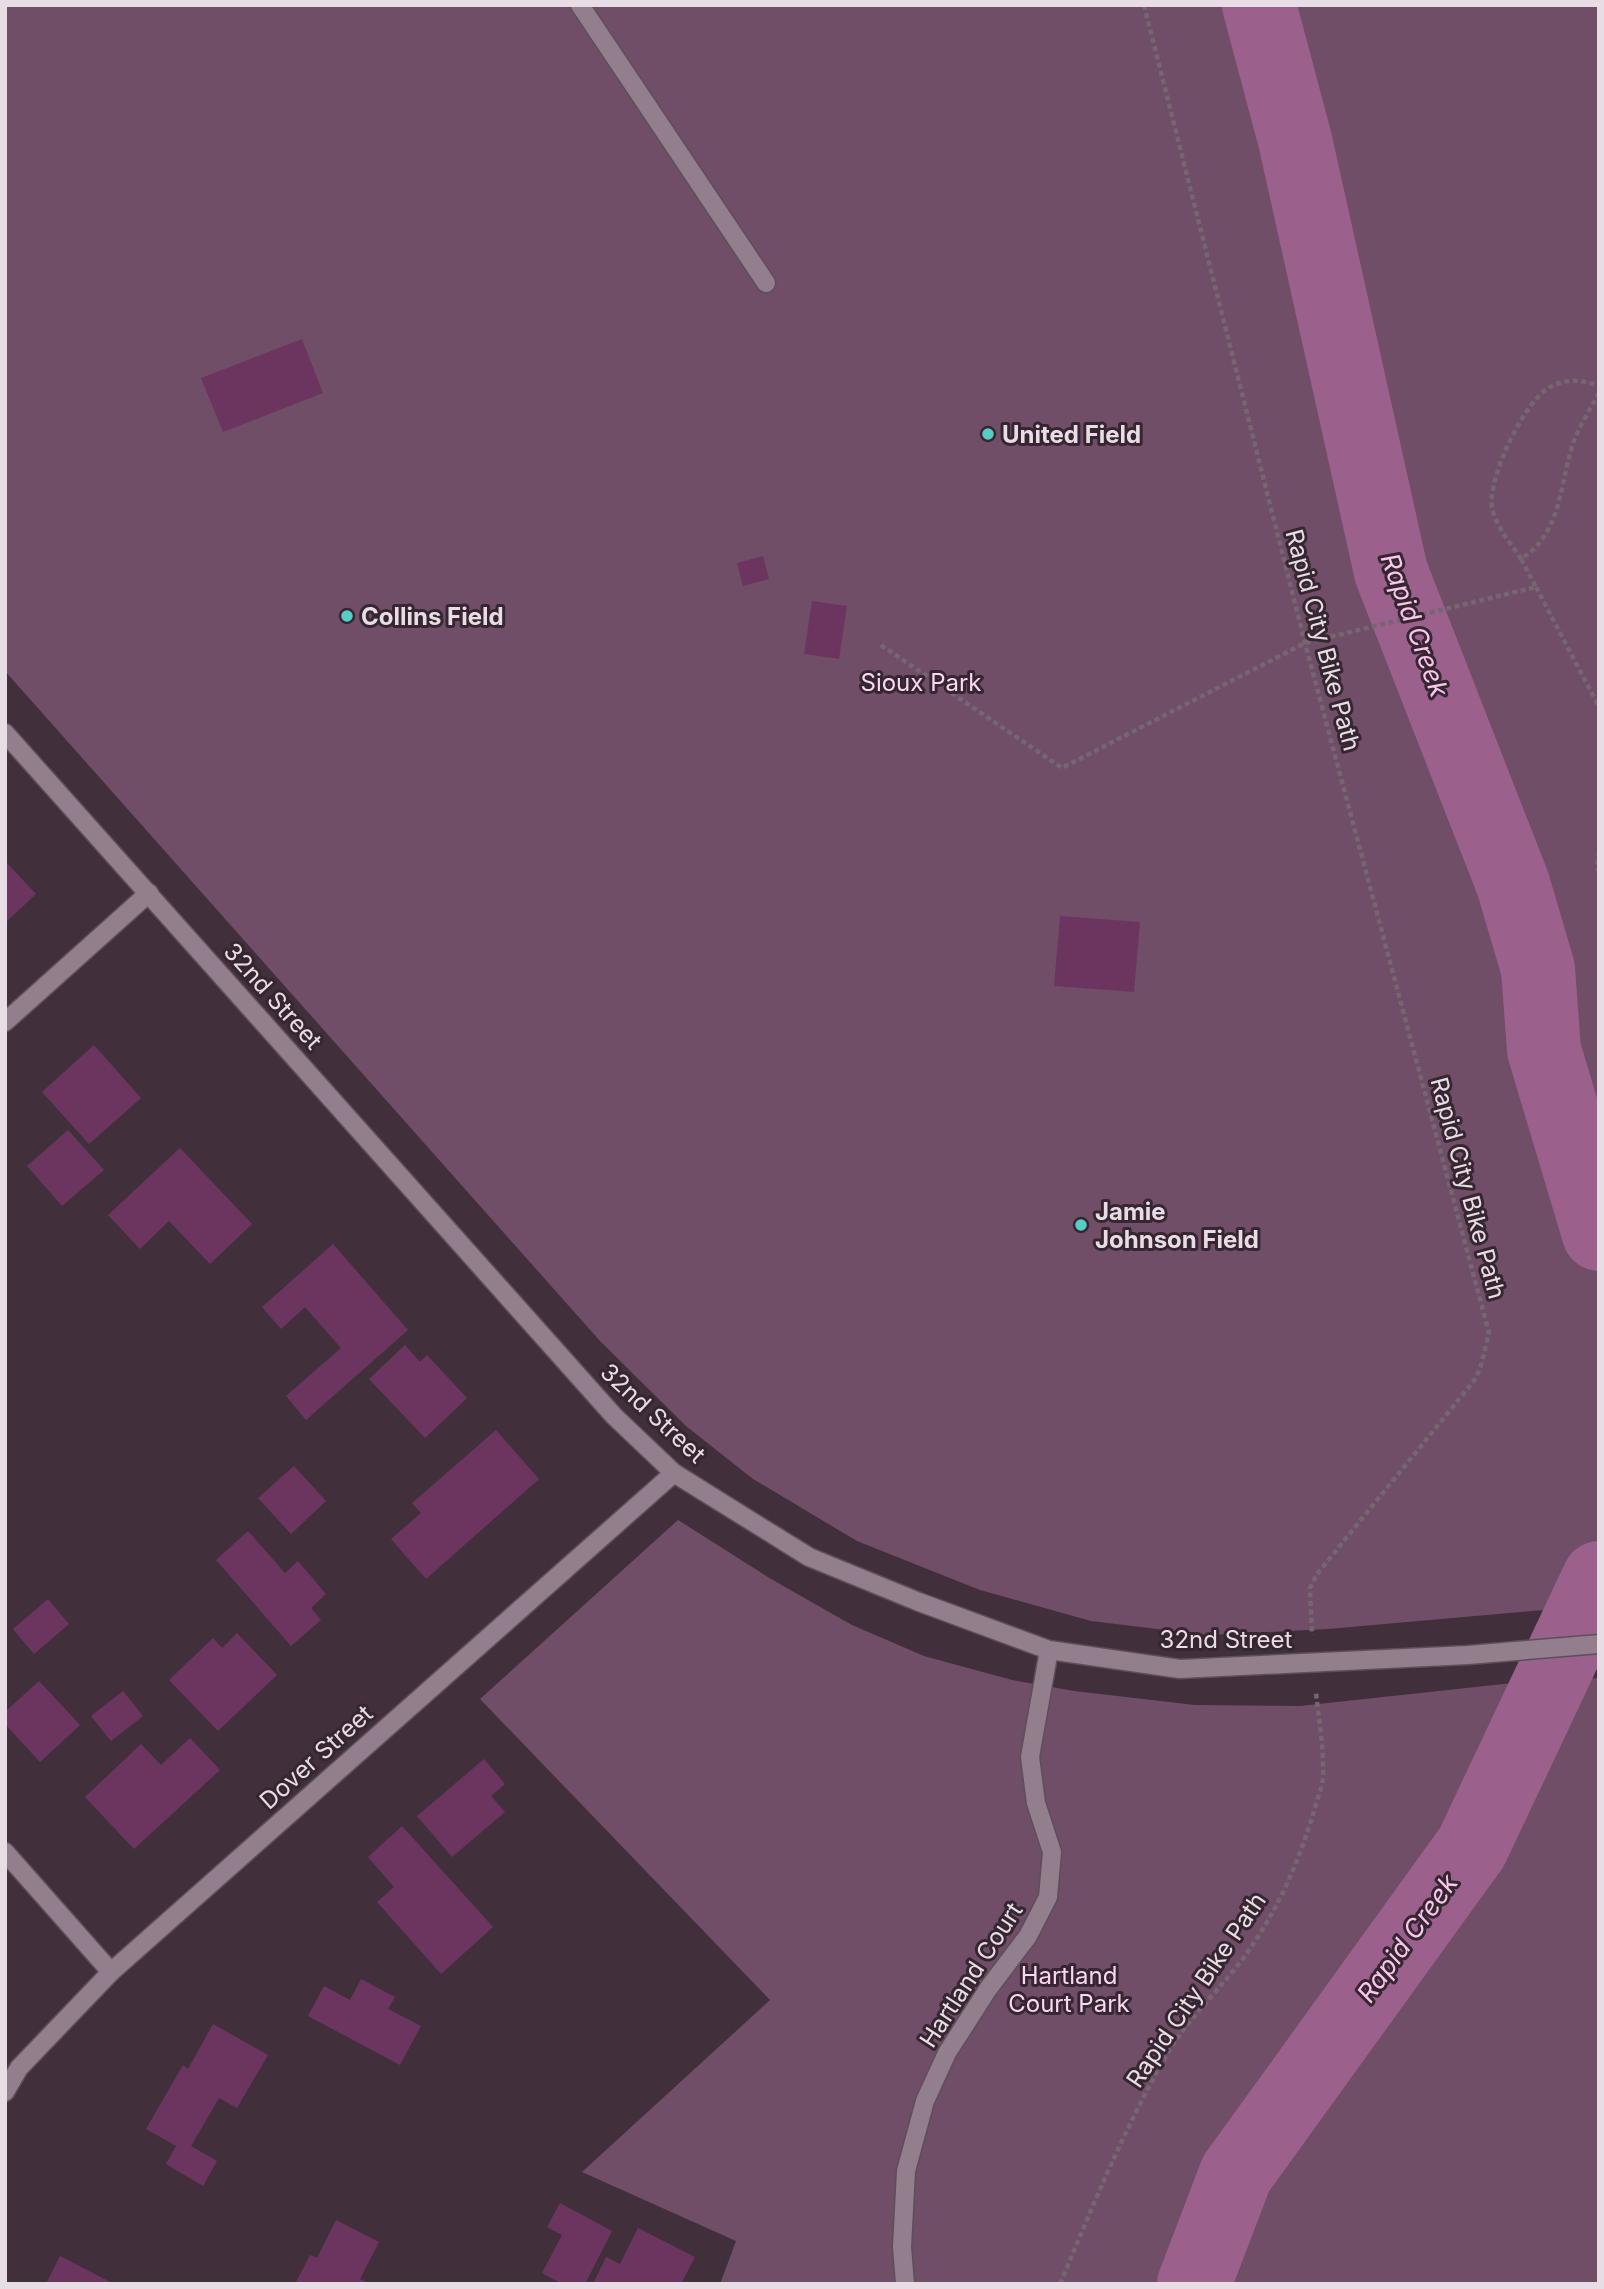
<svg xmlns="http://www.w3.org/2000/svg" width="1604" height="2289" viewBox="0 0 1604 2289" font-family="Inter,sans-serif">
  <rect width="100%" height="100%" fill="#41303c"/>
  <g fill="#704e67">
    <path d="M5,5H1599V1605L1328,1629L1207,1635L1091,1621L980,1590L857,1541L753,1479L686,1426L600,1341L5,671Z"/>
    <path d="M678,1520L771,1579L852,1625L924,1656L1012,1680L1074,1691L1195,1705L1300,1706L1522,1682L1599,1678V2284H720L736,2241L582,2172L770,2000L480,1699Z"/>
  </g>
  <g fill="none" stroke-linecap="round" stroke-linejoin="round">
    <g stroke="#9b608c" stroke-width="74">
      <path d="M1259,5L1295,140L1391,572L1513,884L1538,969L1544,1050L1599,1234"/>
      <path d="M1194,2284L1236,2174L1472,1847L1599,1578"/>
    </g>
  </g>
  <g fill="#6c355f">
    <path d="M302,339L323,393L223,432L201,378Z"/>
    <path d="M763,556L769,579L743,586L737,563Z"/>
    <path d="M812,601L847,606L839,659L804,654Z"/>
    <path d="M5,861L36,894L5,923Z"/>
    <path d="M1060,916L1140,922L1134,992L1054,986Z"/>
    <path d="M94,1045L141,1098L89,1144L42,1092Z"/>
    <path d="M68,1130L104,1170L62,1206L27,1166Z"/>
    <path d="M180,1148L252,1224L210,1264L169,1221L140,1249L108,1215Z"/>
    <path d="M333,1244L408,1330L306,1420L286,1396L341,1348L305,1307L281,1329L262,1307Z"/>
    <path d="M405,1345L420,1362L427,1355L467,1398L425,1438L369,1379Z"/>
    <path d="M496,1430L539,1479L426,1579L391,1539L421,1513L412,1503Z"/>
    <path d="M294,1466L326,1501L291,1534L258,1498Z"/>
    <path d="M248,1531L285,1573L298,1561L326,1594L311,1608L321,1620L291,1646L216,1560Z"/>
    <path d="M48,1599L69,1624L34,1654L13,1629Z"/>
    <path d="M237,1633L277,1675L218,1731L169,1680L213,1638L222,1648Z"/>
    <path d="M39,1681L80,1725L40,1762L5,1724V1712Z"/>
    <path d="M123,1691L143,1716L111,1741L91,1716Z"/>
    <path d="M190,1738L220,1770L134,1849L85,1797L141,1744L161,1765Z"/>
    <path d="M484,1759L505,1784L491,1796L505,1812L452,1857L417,1816Z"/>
    <path d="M402,1826L493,1927L441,1974L377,1902L394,1887L368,1857Z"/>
    <path d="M361,1979L395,1997L388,2009L421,2026L400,2065L308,2016L324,1986L350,2000Z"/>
    <path d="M213,2024L268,2055L237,2108L219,2098L191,2146L217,2161L203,2186L166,2164L176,2146L146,2129L183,2065L188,2069Z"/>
    <path d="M560,2203L612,2231L585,2284H562L542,2273L562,2235L547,2227Z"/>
    <path d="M336,2220L379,2242L360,2279L370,2284H295L310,2255L317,2258Z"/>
    <path d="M638,2228L695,2257L681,2284H593L606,2257L620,2264Z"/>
    <path d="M60,2256L114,2284H46Z"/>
  </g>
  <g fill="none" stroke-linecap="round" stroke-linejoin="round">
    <defs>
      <path id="service" d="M580,5L766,283"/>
      <g id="minor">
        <path d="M5,1022L149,893"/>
        <path d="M5,1852L111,1972"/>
        <path d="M5,2092L19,2068L111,1972L674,1473"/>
        <path d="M905,2284L902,2247L906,2171L925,2101L947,2053L988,1989L1028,1936L1048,1897L1052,1852L1036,1803L1030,1757L1049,1650"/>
      </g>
      <path id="tertiary" d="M5,733L614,1416L674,1473L809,1557L919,1602L1049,1650L1180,1669L1468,1655L1599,1644"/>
    </defs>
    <use href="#service" stroke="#5d4f59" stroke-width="21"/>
    <use href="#minor" stroke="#5d4f59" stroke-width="21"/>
    <use href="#tertiary" stroke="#5d4f59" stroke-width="21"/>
    <g stroke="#756671" stroke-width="4.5" stroke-dasharray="5 3.5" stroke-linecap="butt">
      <path d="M1144,5L1305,643L1489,1333L1480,1369L1473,1382L1317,1574L1310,1588L1312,1635"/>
      <path d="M1521,559C1511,543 1496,527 1492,508C1487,479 1525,398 1552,386C1568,378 1583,380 1599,386"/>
      <path d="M1536,587L1599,707"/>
      <path d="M881,645L1062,768L1305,643L1536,587L1521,559C1561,533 1559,489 1572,447C1577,429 1590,410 1599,393"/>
      <path d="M1599,851L1597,866L1599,872"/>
      <path d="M1060,2284C1094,2203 1126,2123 1171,2048C1191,2016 1215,1994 1238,1965C1273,1920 1297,1868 1313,1814C1316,1802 1322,1789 1323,1778C1324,1750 1319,1720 1316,1693"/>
    </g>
    <use href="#service" stroke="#927e8c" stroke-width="18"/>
    <use href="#minor" stroke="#927e8c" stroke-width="18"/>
    <use href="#tertiary" stroke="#927e8c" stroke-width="18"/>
  </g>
  <g fill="#56cec3" stroke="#362632" stroke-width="2.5">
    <circle cx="988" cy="434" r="7"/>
    <circle cx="347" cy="616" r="7"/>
    <circle cx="1081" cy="1225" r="7"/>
  </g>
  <g text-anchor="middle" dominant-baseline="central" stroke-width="6" stroke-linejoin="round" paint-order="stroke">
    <g font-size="24" font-weight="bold" fill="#e8dde4" stroke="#362632" text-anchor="start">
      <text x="1002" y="434">United Field</text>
      <text x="361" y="616">Collins Field</text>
      <text x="1095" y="1211">Jamie<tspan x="1095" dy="28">Johnson Field</tspan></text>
    </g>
    <g font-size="24" fill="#e8dde4" stroke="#362632">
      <text transform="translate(1323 640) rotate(75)">Rapid City Bike Path</text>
      <text transform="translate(273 996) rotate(48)">32nd Street</text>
      <text transform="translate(1468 1188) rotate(75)">Rapid City Bike Path</text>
      <text transform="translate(653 1413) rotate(43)">32nd Street</text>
      <text x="1226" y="1639">32nd Street</text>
      <text transform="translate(316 1757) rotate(-42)">Dover Street</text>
      <text transform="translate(971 1975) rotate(-57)">Hartland Court</text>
      <text transform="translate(1196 1990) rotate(-56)">Rapid City Bike Path</text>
    </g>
    <g font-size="24" fill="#fad6ef" stroke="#362632">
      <text x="921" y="682">Sioux Park</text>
      <text x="1069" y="1975">Hartland<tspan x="1069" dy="28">Court Park</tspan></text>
    </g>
    <g font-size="26" font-style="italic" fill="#fac6eb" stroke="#362632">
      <text transform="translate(1415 625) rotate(70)">Rapid Creek</text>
      <text transform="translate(1407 1938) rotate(-54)">Rapid Creek</text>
    </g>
  </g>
  <rect width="1604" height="2289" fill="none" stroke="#e8dde4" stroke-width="14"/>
</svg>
